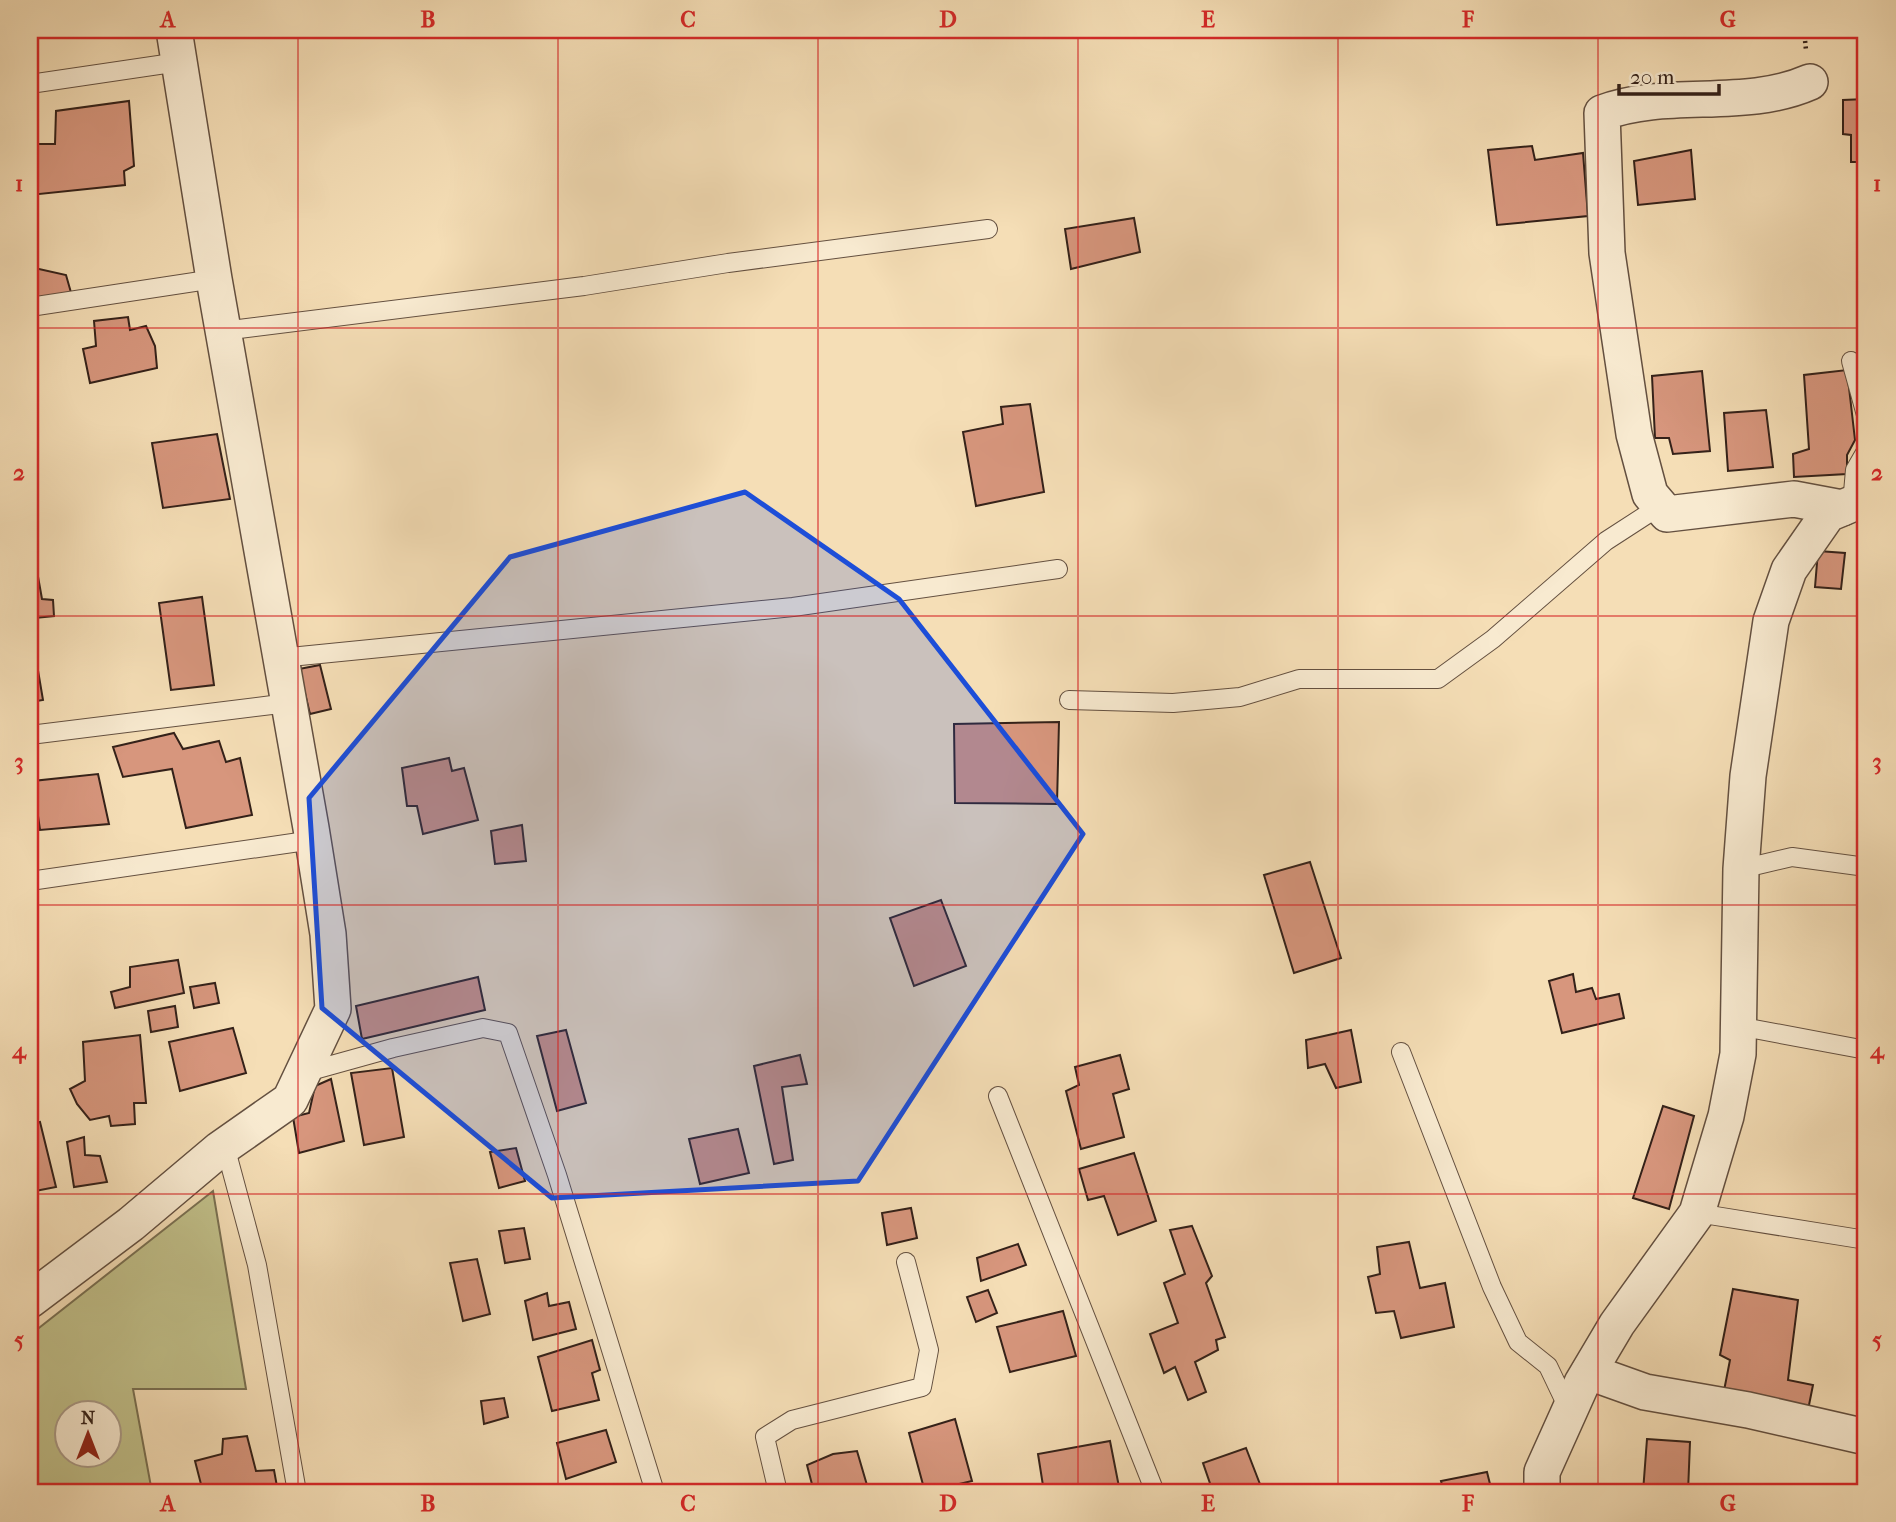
<svg xmlns="http://www.w3.org/2000/svg" width="1896" height="1522" viewBox="0 0 1896 1522" font-family="'IM FELL French Canon',serif">
  <rect width="100%" height="100%" fill="#f5deb6"/>
  <filter id="stains"><feTurbulence type="fractalNoise" baseFrequency=".00286" numOctaves="4"/><feColorMatrix values="0 0 0 0 .2 0 0 0 0 .09 0 0 0 0 .02 0 0 0 .5 -.17"/></filter>
  <radialGradient id="worn" r=".72"><stop offset=".6" stop-color="#630" stop-opacity="0"/><stop offset="1" stop-color="#630" stop-opacity=".3"/></radialGradient>
  <path fill="#c1c08a" stroke="#7a7052" stroke-width="2" fill-rule="evenodd" d="M213,1191L246,1389H133L152,1492H30V1335ZM66,1414H108V1456H66Z"/>
  <g fill="#d7967d" stroke="#342119" stroke-width="2">
    <path d="M1866,99V162H1851V135L1843,134V100Z"/>
    <path d="M129,101L134,166L124,171L125,185L30,195V166L35,144H55L56,111Z"/>
    <path d="M1532,146L1535,160L1583,153L1588,216L1497,225L1488,150Z"/>
    <path d="M1691,150L1695,199L1638,205L1634,161Z"/>
    <path d="M1134,218L1140,252L1071,269L1065,229Z"/>
    <path d="M30,267L66,275L72,296L30,299Z"/>
    <path d="M128,317L130,330L146,326L155,346L157,368L90,383L83,349L96,346L94,321Z"/>
    <path d="M1847,370L1855,440L1847,455V474L1794,477L1793,454L1809,449L1804,375Z"/>
    <path d="M1702,371L1710,451L1673,454L1669,438H1655L1652,376Z"/>
    <path d="M1030,404L1044,492L976,506L963,432L1003,424L1001,407Z"/>
    <path d="M1766,410L1773,467L1728,471L1724,413Z"/>
    <path d="M217,434L230,499L163,508L152,443Z"/>
    <path d="M1818,551L1845,553L1841,589L1815,587Z"/>
    <path d="M37,571L42,599L53,600L54,616L35,618L30,609V572Z"/>
    <path d="M202,597L214,685L171,690L159,603Z"/>
    <path d="M31,629L43,700L30,702V630Z"/>
    <path d="M320,665L331,709L310,714L299,669Z"/>
    <path d="M1059,722L1057,804L955,803L954,724Z"/>
    <path d="M174,733L183,749L219,741L226,762L240,758L252,815L186,828L172,769L123,777L113,747Z"/>
    <path d="M449,758L452,771L464,768L478,820L423,834L417,806H407L402,768Z"/>
    <path d="M98,774L109,824L40,830L33,781Z"/>
    <path d="M522,825L526,861L495,864L491,831Z"/>
    <path d="M1310,862L1341,958L1294,973L1264,875Z"/>
    <path d="M941,900L966,966L914,986L890,918Z"/>
    <path d="M178,960L184,993L115,1008L111,992L130,987V967Z"/>
    <path d="M1573,974L1576,992L1592,988L1596,999L1619,994L1624,1018L1562,1033L1549,981Z"/>
    <path d="M478,977L485,1010L362,1039L356,1006Z"/>
    <path d="M215,983L219,1003L194,1008L190,987Z"/>
    <path d="M175,1006L178,1027L151,1032L148,1011Z"/>
    <path d="M233,1028L246,1073L180,1091L169,1042Z"/>
    <path d="M566,1030L586,1103L557,1111L537,1036Z"/>
    <path d="M1351,1030L1361,1082L1336,1088L1325,1064L1308,1068L1306,1040Z"/>
    <path d="M140,1035L146,1103H134L135,1124L111,1126L109,1116L90,1120L77,1104L70,1089L85,1081L83,1042Z"/>
    <path d="M800,1055L807,1084L782,1087L793,1160L774,1164L754,1066Z"/>
    <path d="M1120,1055L1129,1089L1113,1094L1124,1137L1081,1149L1066,1091L1079,1085L1075,1067Z"/>
    <path d="M392,1068L404,1137L364,1145L351,1073Z"/>
    <path d="M331,1079L344,1141L299,1153L293,1117L309,1113L315,1086Z"/>
    <path d="M1663,1106L1694,1116L1669,1209L1633,1198Z"/>
    <path d="M40,1122L56,1187L30,1192V1124Z"/>
    <path d="M738,1129L749,1173L700,1184L689,1139Z"/>
    <path d="M84,1137L85,1155L100,1156L107,1182L74,1187L67,1142Z"/>
    <path d="M516,1148L525,1181L499,1188L490,1152Z"/>
    <path d="M1134,1153L1156,1221L1118,1235L1104,1196L1088,1200L1079,1169Z"/>
    <path d="M911,1208L917,1238L887,1245L882,1213Z"/>
    <path d="M1192,1226L1212,1276L1206,1283L1225,1337L1216,1340L1218,1350L1195,1362L1206,1392L1188,1400L1175,1367L1164,1373L1150,1334L1178,1323L1164,1283L1185,1274L1170,1230Z"/>
    <path d="M524,1228L530,1259L505,1263L499,1231Z"/>
    <path d="M1409,1242L1420,1288L1445,1283L1454,1327L1401,1338L1394,1311L1376,1313L1368,1277L1380,1274L1377,1247Z"/>
    <path d="M1018,1244L1026,1265L981,1281L977,1258Z"/>
    <path d="M477,1259L490,1314L463,1321L450,1263Z"/>
    <path d="M1733,1289L1798,1300L1788,1380L1813,1385L1807,1415L1722,1401L1730,1360L1720,1355Z"/>
    <path d="M988,1290L997,1313L976,1322L967,1297Z"/>
    <path d="M547,1293L549,1306L569,1302L576,1329L533,1340L525,1301Z"/>
    <path d="M1063,1311L1076,1356L1010,1372L997,1327Z"/>
    <path d="M592,1340L600,1370L592,1373L599,1400L552,1411L538,1357Z"/>
    <path d="M504,1398L508,1417L484,1424L481,1401Z"/>
    <path d="M955,1419L972,1481L925,1492L909,1433Z"/>
    <path d="M606,1430L616,1462L566,1479L557,1443Z"/>
    <path d="M247,1436L256,1471L274,1470L278,1492H203L195,1461L222,1454L223,1439Z"/>
    <path d="M1647,1439L1690,1442L1688,1492H1643Z"/>
    <path d="M1110,1441L1120,1492H1044L1038,1454Z"/>
    <path d="M1246,1448L1263,1492H1213L1203,1463Z"/>
    <path d="M857,1451L869,1492H814L807,1465L833,1454Z"/>
    <path d="M1487,1472L1492,1492H1444L1441,1481Z"/>
  </g>
  <g fill="none" stroke-linecap="round" stroke-linejoin="round">
    <defs>
      <g id="service">
        <path d="M30,84L179,62"/>
        <path d="M30,307L214,279"/>
        <path d="M223,331L584,286L728,263L988,229"/>
        <path d="M1851,361L1866,415"/>
        <path d="M1852,504L1855,470L1866,451"/>
        <path d="M280,658L793,607L1058,569"/>
        <path d="M1069,700L1173,703L1240,697L1299,679H1438L1493,639L1606,541L1660,506"/>
        <path d="M30,735L288,703"/>
        <path d="M1741,869L1792,857L1866,867"/>
        <path d="M30,881L313,840"/>
        <path d="M1738,1026L1866,1050"/>
        <path d="M1401,1052L1492,1287L1518,1342L1548,1366L1569,1410"/>
        <path d="M303,1073L393,1048L483,1028L508,1033L557,1175L655,1492"/>
        <path d="M998,1096L1155,1492"/>
        <path d="M225,1146L257,1265L297,1492"/>
        <path d="M1697,1213L1866,1240"/>
        <path d="M778,1492L765,1437L792,1420L922,1387L929,1350L906,1262"/>
      </g>
      <g id="minor">
        <path d="M1810,82C1744,111 1669,88 1602,113L1607,253L1634,434L1650,494L1667,514L1794,499L1842,508"/>
        <path d="M30,1300L131,1224L220,1149L290,1100L333,1009L328,934L311,828L214,279L174,30"/>
        <path d="M1589,1372L1645,1392L1748,1410L1866,1437"/>
        <path d="M1542,1492V1472L1582,1383L1617,1324L1697,1213L1726,1116L1738,1054L1741,869L1748,776L1771,621L1789,570L1828,514L1866,498"/>
      </g>
    </defs>
    <use href="#service" stroke="#645040" stroke-width="20"/>
    <use href="#minor" stroke="#645040" stroke-width="38"/>
    <path stroke="#342119" stroke-width="4.5" stroke-dasharray="2 3.5" stroke-linecap="butt" d="M1804,30L1806,50"/>
    <use href="#service" stroke="#f8ead0" stroke-width="18"/>
    <use href="#minor" stroke="#f8ead0" stroke-width="35"/>
  </g>
  <path fill="#1d4ed8" fill-opacity="0.2" stroke="#1d4ed8" stroke-width="5" stroke-linejoin="round" d="M745,492L899,599L1083,834L858,1181L552,1198L322,1008L309,798L510,557Z"/>
  <path fill="none" stroke="#d62828" stroke-width="2" stroke-opacity="0.55" d="M298,30V1492M558,30V1492M818,30V1492M1078,30V1492M1338,30V1492M1598,30V1492M30,328H1866M30,616H1866M30,905H1866M30,1194H1866"/>
  <rect width="1896" height="1522" fill="none" stroke="#f5deb6" stroke-width="77"/>
  <g transform="translate(88 1434)"><circle r="33" fill="#f8ead0" stroke="#aa9a87" stroke-width="2"/>
  <path d="M0-5L12 26L0 18L-12 26Z" fill="#8f2418"/>
  <text y="-10" font-size="19" font-weight="bold" text-anchor="middle" fill="#342119">N</text>
  </g>
  <path d="M1619 84v10h100v-10" fill="none" stroke="#342119" stroke-width="3.5"/>
  <text x="1630" y="84" font-size="21" fill="#342119" stroke="#f8ead0" stroke-width="5" paint-order="stroke">20 m</text>
  <rect x="38" y="38" width="1819" height="1446" fill="none" stroke="#d62828" stroke-width="2.5"/>
  <g font-size="23" text-anchor="middle" font-weight="bold" fill="#d62828">
    <text x="168" y="27">A</text>
    <text x="428" y="27">B</text>
    <text x="688" y="27">C</text>
    <text x="948" y="27">D</text>
    <text x="1208" y="27">E</text>
    <text x="1468" y="27">F</text>
    <text x="1728" y="27">G</text>
    <text x="19" y="191">1</text>
    <text x="1877" y="191">1</text>
    <text x="19" y="480">2</text>
    <text x="1877" y="480">2</text>
    <text x="19" y="769">3</text>
    <text x="1877" y="769">3</text>
    <text x="19" y="1058">4</text>
    <text x="1877" y="1058">4</text>
    <text x="19" y="1347">5</text>
    <text x="1877" y="1347">5</text>
    <text x="168" y="1511">A</text>
    <text x="428" y="1511">B</text>
    <text x="688" y="1511">C</text>
    <text x="948" y="1511">D</text>
    <text x="1208" y="1511">E</text>
    <text x="1468" y="1511">F</text>
    <text x="1728" y="1511">G</text>
  </g>
  <rect width="100%" height="100%" filter="url(#stains)"/>
  <rect width="100%" height="100%" fill="url(#worn)"/>
</svg>
